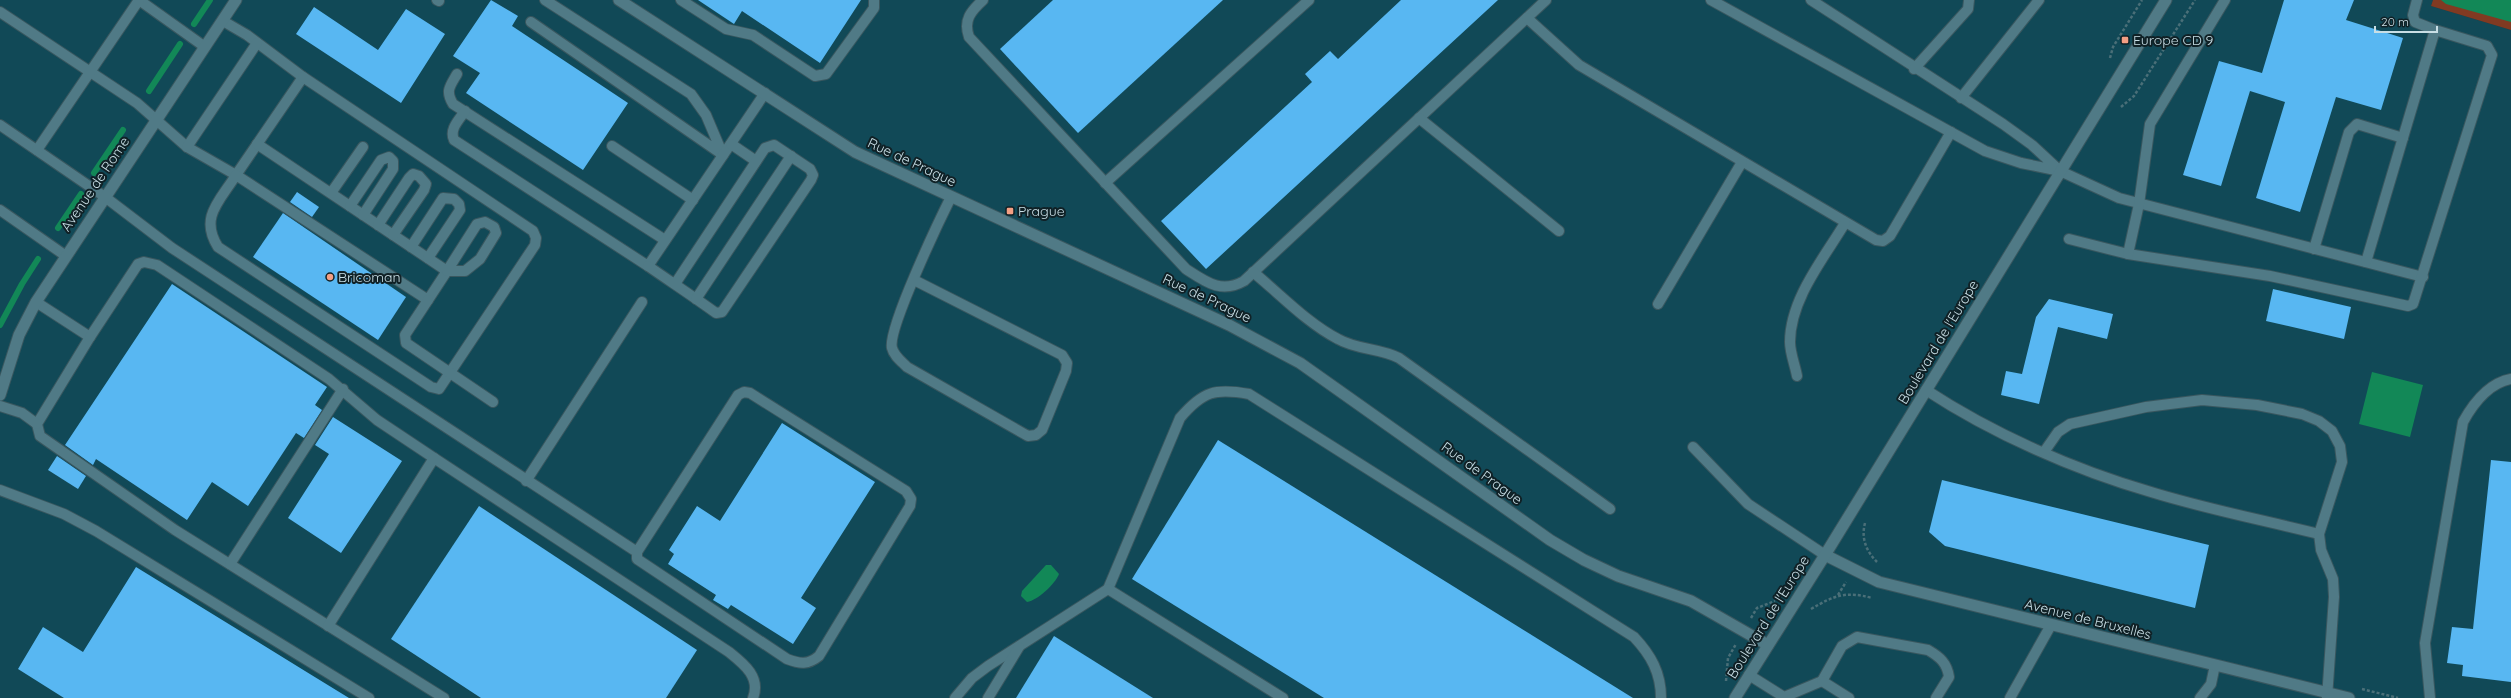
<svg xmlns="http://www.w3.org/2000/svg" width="2511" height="698" viewBox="0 0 2511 698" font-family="Quicksand,sans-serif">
  <rect width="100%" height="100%" fill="#123d48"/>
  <path fill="#114957" d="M0,0H2433L2431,6L2511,30V698H0Z"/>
  <path fill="#813a22" d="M2433,0H2511V30L2431,6Z"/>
  <g fill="#128857">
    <path d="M2441,0H2511V22L2446,4Z"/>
    <path d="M2372,372L2423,385L2410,437L2359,424Z"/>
    <path d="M1046,565H1051L1059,574C1055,584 1038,600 1027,602L1021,596L1022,591Z"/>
  </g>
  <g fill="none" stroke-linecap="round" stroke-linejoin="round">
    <g stroke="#128857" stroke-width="6">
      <path d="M194,24L210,0"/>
      <path d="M149,91L180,44"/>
      <path d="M94,173L123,130"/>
      <path d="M58,228L81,194"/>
      <path d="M0,325L22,284L38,259"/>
    </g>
  </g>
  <g fill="#58b7f2">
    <path d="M491,0L518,16L512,26L628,103L583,170L466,93L480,73L453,56Z"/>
    <path d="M698,0H861L820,63L742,11L734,24Z"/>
    <path d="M1053,0H1223L1078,133L1000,49Z"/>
    <path d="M1401,0H1498L1206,269L1161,221L1312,82L1305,74L1330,51L1338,59Z"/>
    <path d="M2284,0H2354L2346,20L2403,38L2381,110L2336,97L2300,212L2256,198L2285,102L2250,91L2221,186L2183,175L2219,61L2262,73Z"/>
    <path d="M314,7L378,50L406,9L445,34L401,103L296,34Z"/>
    <path d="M297,192L319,207L312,217L290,202Z"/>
    <path d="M283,213L406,297L378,340L253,257Z"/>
    <path d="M172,284L327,387L315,405L322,410L304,438L296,433L248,506L212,482L187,520L96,459L93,465L65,445Z"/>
    <path d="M2273,289L2351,307L2344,339L2266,321Z"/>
    <path d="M2049,299L2113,314L2107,339L2058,327L2039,404L2001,395L2006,371L2022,374L2036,317Z"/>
    <path d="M333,417L402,461L341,553L288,518L329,454L315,445Z"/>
    <path d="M782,423L875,482L801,598L816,608L793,644L731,605L728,609L713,600L716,595L668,564L674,554L669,550L697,506L720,521Z"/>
    <path d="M1218,440L1633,698H1324L1132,579Z"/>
    <path d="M57,456L86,476L78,489L48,470Z"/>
    <path d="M2491,460L2511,462V682L2462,676L2463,665L2447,663L2452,627L2473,629Z"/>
    <path d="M1942,480L2209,545L2195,608L1945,546L1929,532Z"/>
    <path d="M479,506L697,650L666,698H481L391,639Z"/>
    <path d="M136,567L305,671L349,698H64L18,669L43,627L83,652Z"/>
    <path d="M1054,636L1153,698H1016Z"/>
  </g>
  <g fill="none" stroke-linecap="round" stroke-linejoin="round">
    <defs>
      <g id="service">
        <path d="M139,0L205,47"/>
        <path d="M437,0L439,1"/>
        <path d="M681,0L726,29L753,35L815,76L826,74L874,8V0"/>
        <path d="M983,0C971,11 963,20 969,37L1186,269C1206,282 1221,294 1244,281L1546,0"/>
        <path d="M1711,0L1985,151L2021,163L2060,171L2032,145L2003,124L1811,0"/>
        <path d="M0,12L137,103L187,147L236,175L303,77L247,35L223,21"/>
        <path d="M1527,18L1579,65L1876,240L1883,241L1890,236L1951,132"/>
        <path d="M531,22L723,155L706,115L691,94L545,0"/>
        <path d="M1914,69L1968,9L1969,0"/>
        <path d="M457,74C450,86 445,91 453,104L665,240"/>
        <path d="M1961,98L2039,0"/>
        <path d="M465,111C459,120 449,129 454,140L648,266L765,93"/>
        <path d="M1419,118L1559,231"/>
        <path d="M0,125L105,197L172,248L637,552V559L787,659C800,664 808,665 819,656L910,506L911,499L906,491L750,393L744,392L738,395L637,552"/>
        <path d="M257,144L447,271L428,300L236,175C220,201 199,217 218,247L431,387L439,389L535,245L536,238L533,231L303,77"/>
        <path d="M731,144L756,161"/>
        <path d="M612,146L693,200"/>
        <path d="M187,147L257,43"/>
        <path d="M37,150L139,0"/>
        <path d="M2060,171L2119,198L2423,277"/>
        <path d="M1105,183L1309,0"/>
        <path d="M331,193L363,147"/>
        <path d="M350,206L381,160L389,157L393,161V169L363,215"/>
        <path d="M0,210L66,256"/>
        <path d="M485,222L494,227L496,233L480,259L465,271H447L477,224Z"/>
        <path d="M378,225L409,178L413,174L419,176L426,184L424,190L393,235"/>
        <path d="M2069,239L2128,254L2270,276L2408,306L2413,304L2492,55L2487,46L2435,30L2415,22L2413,15L2417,0"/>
        <path d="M411,247L443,198L454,199L459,204L460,210L428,258"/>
        <path d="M2314,249L2349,132L2357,124L2403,138"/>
        <path d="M2128,254L2139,204L2150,124L2225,0"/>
        <path d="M2366,262L2435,30"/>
        <path d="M648,266C671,282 694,297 716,313L722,312L811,180L813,175L810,169L774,145L765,148L675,284"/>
        <path d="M1253,272C1280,294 1307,323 1338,339C1357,350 1380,348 1399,358L1610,509"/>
        <path d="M914,280L1062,355L1067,363L1066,371L1042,430L1036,435L1028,436L907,367C901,361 894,356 892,348C887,330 940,219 951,197"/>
        <path d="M696,299L791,156"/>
        <path d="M428,300L405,335L406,343L493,402"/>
        <path d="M36,302L90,337L37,424L40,436L175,530L444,698"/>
        <path d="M1658,304L1742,162"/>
        <path d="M90,337L138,264L144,262L157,265L329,379L377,420L434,458"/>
        <path d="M1797,376C1795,365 1790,353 1790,342C1790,299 1824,258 1845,223"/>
        <path d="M1926,390C1993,434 2075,470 2151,492C2206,509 2263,520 2319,534"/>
        <path d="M0,406L22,413L37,424"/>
        <path d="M1693,447L1748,504L1825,555"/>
        <path d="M2044,452L2058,432L2070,424L2146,407L2202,400L2257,405L2302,414L2319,421L2332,431L2340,446L2342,462L2319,534L2321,550L2333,579L2334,597L2327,698"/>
        <path d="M526,481L642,302"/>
        <path d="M0,490L64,514L96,531L369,698"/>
        <path d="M230,564L343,389"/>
        <path d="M1108,589L1180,418C1203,391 1215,388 1249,394L1634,637C1651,655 1661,673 1661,698"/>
        <path d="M328,626L434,458L729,652C744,664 761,677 753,698"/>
        <path d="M1749,675L1784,697L1822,681L1842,646L1857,637L1928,650C1940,657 1947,663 1949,677L1936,698"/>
        <path d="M1822,681L1849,698"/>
        <path d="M955,698L972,678L988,666L1108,589L1283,698"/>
        <path d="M988,698L1019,647"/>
        <path d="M2010,698L2051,625"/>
        <path d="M2200,698L2211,684L2215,665"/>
        <path d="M2430,698L2425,643L2463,422C2473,404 2489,383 2511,379"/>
      </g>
      <g id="minor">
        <path d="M619,0L855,152L1229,325L1300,363L1550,540L1584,560L1618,576L1691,601L1768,645"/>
        <path d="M0,395L19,335L36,302L236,0"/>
        <path d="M1825,555L1879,582L2349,698"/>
      </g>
      <path id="tertiary" d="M1735,698L1825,555L2166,0"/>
    </defs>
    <use href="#service" stroke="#39575f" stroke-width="12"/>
    <use href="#minor" stroke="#39575f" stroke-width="13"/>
    <use href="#tertiary" stroke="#39575f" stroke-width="13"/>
    <g stroke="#4a6f78" stroke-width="2.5" stroke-dasharray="3 2" stroke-linecap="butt">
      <path d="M2110,58L2113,47L2142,0"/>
      <path d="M2121,107L2134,96L2195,0"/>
      <path d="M1865,523C1861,538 1866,551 1877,562"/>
      <path d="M1838,595L1846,582"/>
      <path d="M1811,609C1835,595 1846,591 1872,598"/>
      <path d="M1751,618L1757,608L1775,601"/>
      <path d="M1726,681L1728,658L1736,644"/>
      <path d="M2362,689L2398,698"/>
    </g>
    <use href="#service" stroke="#507a86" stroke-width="10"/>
    <use href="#minor" stroke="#507a86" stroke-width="11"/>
    <use href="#tertiary" stroke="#507a86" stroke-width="11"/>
  </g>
  <g fill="#f39f84" stroke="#102126" stroke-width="1.5">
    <rect x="2121" y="36" width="8" height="8" rx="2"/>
    <rect x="1006" y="207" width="8" height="8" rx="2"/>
    <circle cx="330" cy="277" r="4"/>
  </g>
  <g text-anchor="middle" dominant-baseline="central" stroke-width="4" stroke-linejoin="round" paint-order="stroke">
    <g font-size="14" fill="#c8dee5" stroke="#102126" text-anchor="start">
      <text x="2133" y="40">Europe CD 9</text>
      <text x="1018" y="211">Prague</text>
      <text x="338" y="277">Bricoman</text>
    </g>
    <g font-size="14" fill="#c8dee5" stroke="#102126">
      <text transform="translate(912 162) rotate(25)">Rue de Prague</text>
      <text transform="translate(95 184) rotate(-56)">Avenue de Rome</text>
      <text transform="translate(1207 298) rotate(25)">Rue de Prague</text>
      <text transform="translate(1938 342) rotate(-59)">Boulevard de l'Europe</text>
      <text transform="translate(1482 473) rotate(36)">Rue de Prague</text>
      <text transform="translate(1768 617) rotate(-58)">Boulevard de l'Europe</text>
      <text transform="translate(2088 619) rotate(14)">Avenue de Bruxelles</text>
    </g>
  </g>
  <path d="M2375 26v6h62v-6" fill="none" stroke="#c8dee5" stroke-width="2"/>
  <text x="2381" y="26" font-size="12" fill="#c8dee5" stroke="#102126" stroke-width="3" paint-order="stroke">20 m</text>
</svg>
